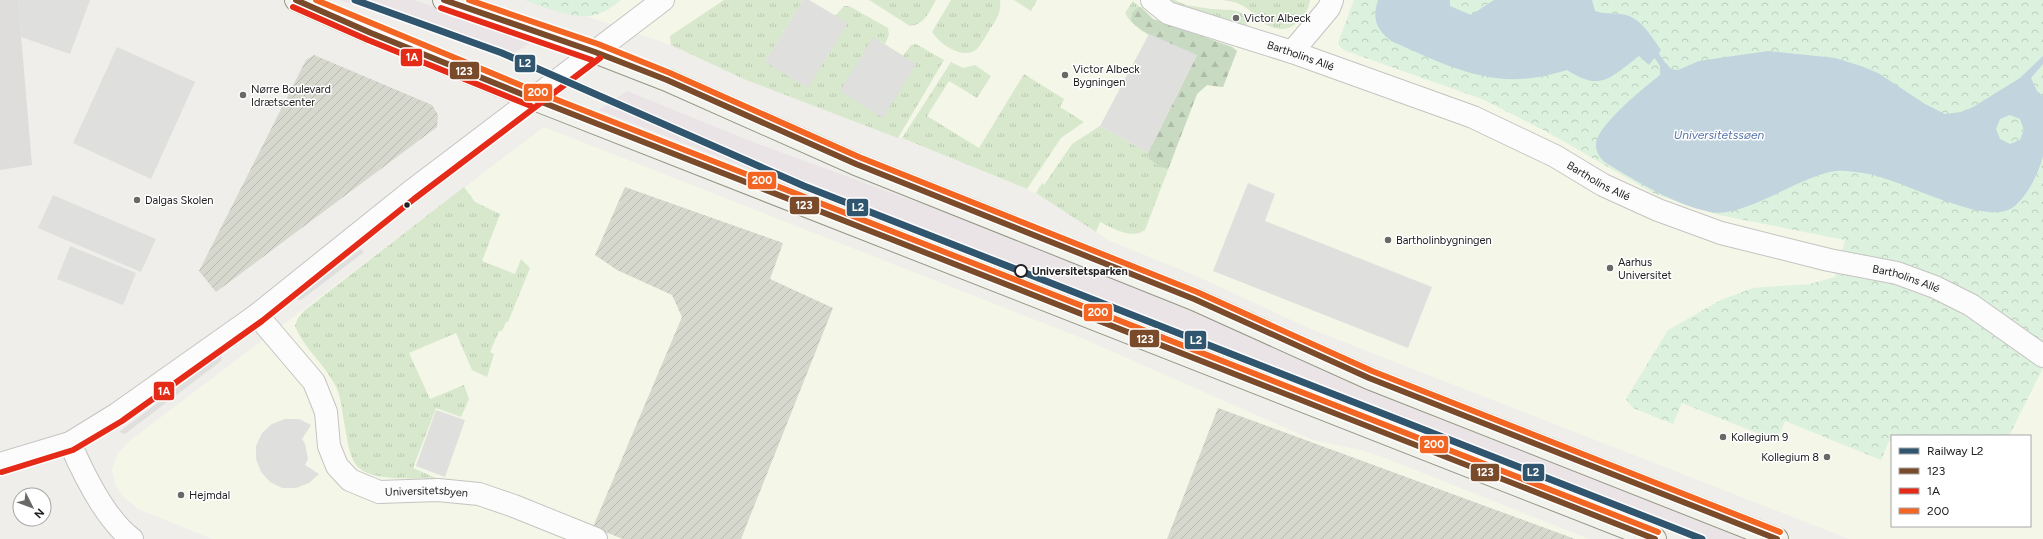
<svg xmlns="http://www.w3.org/2000/svg" width="2043" height="539" viewBox="0 0 2043 539" font-family="Figtree,sans-serif">
  <defs>
    <pattern id="construction-furrows" width="10" height="10" patternUnits="userSpaceOnUse"><rect width="10" height="10" fill="#d6d7cd"/><path d="M-1 1l2-2M0 10L10 0M9 11l2-2" fill="none" stroke="#b7b8b0"/></pattern>
    <pattern id="grass-tufts" width="24" height="20" patternUnits="userSpaceOnUse"><rect width="24" height="20" fill="#d8e8cd"/><path d="M3 7l-1-3M5 7V3M7 7l1-3M15 17l-1-3M17 17v-4M19 17l1-3" fill="none" stroke="#b9c7b0"/></pattern>
    <pattern id="forest-firs" width="22" height="20" patternUnits="userSpaceOnUse"><rect width="22" height="20" fill="#c8dbc2"/><path d="M5 1l3.5 6h-7zM16 11l3.5 6h-7z" fill="#acbca6"/></pattern>
    <pattern id="park-crowns" width="20" height="18" patternUnits="userSpaceOnUse"><rect width="20" height="18" fill="#dcf1de"/><path d="M2 6a3 3 0 1 1 6 0M12 15a3 3 0 1 1 6 0" fill="none" stroke="#bccebe"/></pattern>
  </defs>
  <rect width="100%" height="100%" fill="#efeeea"/>
  <path fill="#dedddb" d="M0,0H18L32,165L0,170Z"/>
  <g fill="#f4f6e8" fill-rule="evenodd">
    <path d="M539,0H2043V539H1849L1313,330L1194,275L1110,241L1043,196L902,138L746,80L671,45ZM1892,436H2030V526H1892Z"/>
    <path d="M544,127L1084,339L1313,440L1361,450L1380,456L1589,539H212L138,509L123,496L115,484L112,470L118,453L132,439Z"/>
  </g>
  <g fill="#ebe4e7">
    <path d="M340,0H414L533,41L505,59Z"/>
    <path d="M627,91L753,142L963,219L1192,309L1371,391L1749,539H1691L599,110Z"/>
  </g>
  <g fill="url(#construction-furrows)">
    <path d="M314,55L432,105L438,115L437,127L216,292L199,271L306,60Z"/>
    <path d="M625,187L783,243L770,279L833,308L741,539H623L593,527L682,317L672,295L617,270L595,255Z"/>
    <path d="M1218,408L1575,539H1167Z"/>
  </g>
  <g fill="url(#grass-tufts)">
    <path d="M724,0H803L765,62L847,23L835,16L844,6H849L888,28L889,35L885,44L873,37L916,64L903,56L911,45L916,44L944,60L898,138L746,80L671,45L670,36Z"/>
    <path d="M869,0H936C930,11 924,25 910,26Z"/>
    <path d="M951,0H1000C1002,11 996,20 990,29C986,35 982,44 977,49C963,61 940,44 932,32Z"/>
    <path d="M1014,0H1037L1031,11Z"/>
    <path d="M1166,0H1175L1186,5L1211,9L1232,10L1240,12L1247,18V27Z"/>
    <path d="M1222,0H1310C1307,20 1288,37 1267,25C1258,20 1253,11 1243,6C1237,2 1229,1 1222,0Z"/>
    <path d="M1133,1L1153,19L1232,47L1237,51L1223,87L1207,85L1197,94L1145,230C1131,240 1113,228 1100,222L1096,232L1036,193L1042,183L1044,185L1072,144L1100,126L1148,153L1197,55C1174,45 1137,36 1125,13Z"/>
    <path d="M951,62L963,68L975,65L991,76L977,98L949,81L927,116L979,148L1024,74L1064,99L1060,107L1084,122L1061,138L1027,189L902,138Z"/>
    <path d="M464,187L475,202L500,214L482,261L515,274L521,259L530,268L508,322H506L502,331H499L490,352L494,354L487,377L472,370L456,333L409,353L430,399L464,385L469,399L461,417L436,408L413,468L436,478L433,479C413,478 373,481 359,468C348,458 347,435 344,422C342,409 341,395 334,383C323,363 304,348 295,326L298,318L305,310Z"/>
  </g>
  <path fill="url(#forest-firs)" d="M1138,7H1141L1153,19L1232,47L1237,51L1223,87L1207,85L1197,94L1168,169L1161,167L1149,159L1148,153L1197,55C1175,46 1147,38 1131,21L1132,13Z"/>
  <g fill="url(#park-crowns)">
    <path d="M524,0H621C612,7 600,16 588,16C566,17 544,7 524,0Z"/>
    <path d="M1354,0H2043V368L2009,436H1892V441H1889L1881,460L1785,421L1777,441L1682,403L1673,424L1633,408L1626,399L1668,330L1721,300L1753,288L1810,284L1835,277L1845,240L1719,215L1655,194L1549,133L1482,99L1346,51L1341,48L1338,43Z"/>
  </g>
  <g fill="#dfdfdd">
    <path d="M18,0H90L70,54L21,37Z"/>
    <path d="M803,0H809L848,23L808,88L765,62Z"/>
    <path d="M1149,34L1197,55L1148,153L1100,126Z"/>
    <path d="M873,37L916,64L883,118L840,91Z"/>
    <path d="M117,47L195,82L151,179L73,143Z"/>
    <path d="M1248,183L1275,194L1265,221L1432,287L1408,348L1213,271Z"/>
    <path d="M53,195L156,239L141,272L38,228Z"/>
    <path d="M70,246L136,273L123,305L57,279Z"/>
    <path d="M361,249L364,252L301,300L294,299Z"/>
    <path d="M222,354L221,361L125,434L119,432Z"/>
    <path d="M436,410L465,420L445,477L416,466Z"/>
    <path d="M285,419H299L311,425L302,439L305,444L308,459L305,465L319,474L309,483L296,488H282L270,482L261,472L256,459V446L262,433L272,424Z"/>
  </g>
  <g fill="#c2d4de" fill-rule="evenodd">
    <path d="M1378,0H1450V6L1471,15L1494,0H1592L1595,11C1606,15 1618,12 1629,16C1644,22 1652,38 1661,50L1649,65L1639,56C1610,78 1601,92 1567,70C1555,73 1543,77 1531,78C1481,85 1435,60 1391,41C1376,29 1372,19 1378,0Z"/>
    <path d="M1768,51L1835,58L1861,66L1878,73L1925,104L1945,114L1961,112L1973,107L2020,78L2043,56V64L2031,78L2037,91L2043,96C2043,112 2043,142 2043,156C2039,173 2025,201 2010,209C1980,225 1898,177 1863,173C1854,172 1844,170 1836,171C1800,175 1744,219 1710,212C1673,204 1638,182 1606,163C1601,159 1596,153 1596,145C1596,126 1645,87 1660,75V67L1666,63L1671,69L1678,70L1699,61ZM2010,115L2020,119L2024,130L2020,140L2010,144L2000,139L1996,129L2000,119Z"/>
  </g>
  <g fill="none" stroke-linecap="round" stroke-linejoin="round">
    <path stroke="#c2d4de" stroke-width="6" d="M1657,56L1663,65"/>
    <defs>
      <g id="minor">
        <path id="s1" d="M1152,0L1168,13L1292,52L1473,117L1555,156L1603,185L1658,210L1721,233L1829,260L1897,273L1935,287L1971,305L2043,356"/>
        <path d="M1292,52L1329,8L1332,0"/>
        <path id="s2" d="M257,315L314,382L326,412L329,446L337,466L350,480L379,492L438,490L479,494L514,506L596,539"/>
        <path d="M70,443C83,473 105,519 132,539"/>
      </g>
      <path id="tertiary" d="M0,464L70,443L117,414L257,315L409,193L663,0"/>
      <g id="secondary">
        <path d="M296,0L371,33L534,99L1655,539"/>
        <path d="M444,0L595,52L667,80L856,164L1194,299L1369,378L1777,539"/>
      </g>
    </defs>
    <use href="#minor" stroke="#c5c4c2" stroke-width="24"/>
    <use href="#tertiary" stroke="#c5c4c2" stroke-width="24"/>
    <use href="#secondary" stroke="#939784" stroke-width="24"/>
    <use href="#minor" stroke="#fdfcfc" stroke-width="22"/>
    <use href="#tertiary" stroke="#fdfcfc" stroke-width="22"/>
    <use href="#secondary" stroke="#f2f3ed" stroke-width="22"/>
    <defs>
      <g id="bus-1">
        <path d="M296,0L371,33L534,99L1655,539"/>
        <path d="M444,0L595,52L667,80L856,164L1194,299L1369,378L1777,539"/>
      </g>
      <g id="bus-2">
        <path d="M293,7L368,40L531,106"/>
        <path d="M441,8L592,60"/>
        <path d="M2,472L73,450L122,421L262,321L414,199L600,58"/>
      </g>
      <g id="bus-3">
        <path d="M316,0L537,92L1658,532"/>
        <path d="M469,0L598,44L670,73L859,157L1197,292L1372,371L1780,532"/>
      </g>
    </defs>
    <use href="#bus-1" stroke="#fff" stroke-width="9"/>
    <use href="#bus-2" stroke="#fff" stroke-width="9"/>
    <use href="#bus-3" stroke="#fff" stroke-width="9"/>
    <use href="#bus-1" stroke="#7a4b2a" stroke-width="6"/>
    <use href="#bus-2" stroke="#e52b18" stroke-width="6"/>
    <use href="#bus-3" stroke="#f26522" stroke-width="6"/>
    <defs>
      <path id="rail-1" d="M355,0L502,53L804,186L1702,539"/>
    </defs>
    <use href="#rail-1" stroke="#fff" stroke-width="10"/>
    <use href="#rail-1" stroke="#30556e" stroke-width="7"/>
  </g>
  <g fill="#696967" stroke="#fff" stroke-width="1.5">
    <circle cx="1236" cy="18" r="4"/>
    <circle cx="1065" cy="75" r="4"/>
    <circle cx="243" cy="95" r="4"/>
    <circle cx="137" cy="200" r="4"/>
    <circle cx="1388" cy="240" r="4"/>
    <circle cx="1610" cy="268" r="4"/>
    <circle cx="1723" cy="437" r="4"/>
    <circle cx="1827" cy="457" r="4"/>
    <circle cx="181" cy="495" r="4"/>
  </g>
  <circle fill="#212121" stroke="#fff" stroke-width="1.5" cx="407" cy="205" r="3.5"/>
  <circle fill="#fff" stroke="#212121" stroke-width="2" cx="1021" cy="271" r="6"/>
  <g text-anchor="middle" dominant-baseline="central" stroke-width="3" stroke-linejoin="round" paint-order="stroke">
    <g font-size="11" fill="#212121" stroke="#fff" text-anchor="start">
      <text x="1244" y="18">Victor Albeck</text>
      <text x="1073" y="69">Victor Albeck<tspan x="1073" dy="13">Bygningen</tspan></text>
      <text x="251" y="89">Nørre Boulevard<tspan x="251" dy="13">Idrætscenter</tspan></text>
      <text x="145" y="200">Dalgas Skolen</text>
      <text x="1396" y="240">Bartholinbygningen</text>
      <text x="1618" y="262">Aarhus<tspan x="1618" dy="13">Universitet</tspan></text>
      <text x="1731" y="437">Kollegium 9</text>
      <text x="1819" y="457" text-anchor="end">Kollegium 8</text>
      <text x="189" y="495">Hejmdal</text>
    </g>
    <g font-size="11" fill="#212121" stroke="#fff">
      <text stroke="none"><textPath href="#s1" startOffset="160">Bartholins Allé</textPath></text>
      <text stroke="none"><textPath href="#s1" startOffset="484">Bartholins Allé</textPath></text>
      <text stroke="none"><textPath href="#s1" startOffset="808">Bartholins Allé</textPath></text>
      <text stroke="none"><textPath href="#s2" startOffset="274">Universitetsbyen</textPath></text>
    </g>
    <g font-size="11" font-weight="bold" fill="#212121" stroke="#fff" text-anchor="start">
      <text x="1032" y="271">Universitetsparken</text>
    </g>
    <g font-size="12" font-style="italic" fill="#5773a7" stroke="#fff">
      <text x="1719" y="135">Universitetssøen</text>
    </g>
  </g>
  <g stroke="#fff" stroke-width="1.5">
    <rect x="400" y="48" width="23" height="19" rx="4" fill="#e52b18"/>
    <rect x="514" y="54" width="22" height="19" rx="4" fill="#30556e"/>
    <rect x="449" y="61" width="31" height="19" rx="4" fill="#7a4b2a"/>
    <rect x="523" y="83" width="30" height="19" rx="4" fill="#f26522"/>
    <rect x="747" y="171" width="30" height="19" rx="4" fill="#f26522"/>
    <rect x="789" y="196" width="31" height="19" rx="4" fill="#7a4b2a"/>
    <rect x="846" y="198" width="23" height="19" rx="4" fill="#30556e"/>
    <rect x="1083" y="303" width="30" height="19" rx="4" fill="#f26522"/>
    <rect x="1129" y="329" width="31" height="19" rx="4" fill="#7a4b2a"/>
    <rect x="1184" y="330" width="23" height="20" rx="4" fill="#30556e"/>
    <rect x="153" y="381" width="22" height="20" rx="4" fill="#e52b18"/>
    <rect x="1419" y="435" width="30" height="19" rx="4" fill="#f26522"/>
    <rect x="1470" y="463" width="30" height="19" rx="4" fill="#7a4b2a"/>
    <rect x="1522" y="463" width="23" height="19" rx="4" fill="#30556e"/>
  </g>
  <g font-size="11" text-anchor="middle" font-weight="bold" fill="#fff">
    <text x="412" y="61">1A</text>
    <text x="525" y="67">L2</text>
    <text x="464" y="75">123</text>
    <text x="538" y="96">200</text>
    <text x="762" y="184">200</text>
    <text x="804" y="209">123</text>
    <text x="858" y="211">L2</text>
    <text x="1098" y="316">200</text>
    <text x="1145" y="343">123</text>
    <text x="1196" y="344">L2</text>
    <text x="164" y="395">1A</text>
    <text x="1434" y="448">200</text>
    <text x="1485" y="476">123</text>
    <text x="1533" y="476">L2</text>
  </g>
  <rect x="1891" y="435" width="140" height="92" fill="#ffffff" stroke="#a6a6a6"/>
  <rect x="1899" y="448" width="20" height="6" fill="#30556e" stroke="#a6a6a6"/>
  <text x="1927" y="455" font-size="12" fill="#212121">Railway L2</text>
  <rect x="1899" y="468" width="20" height="6" fill="#7a4b2a" stroke="#a6a6a6"/>
  <text x="1927" y="475" font-size="12" fill="#212121">123</text>
  <rect x="1899" y="488" width="20" height="6" fill="#e52b18" stroke="#a6a6a6"/>
  <text x="1927" y="495" font-size="12" fill="#212121">1A</text>
  <rect x="1899" y="508" width="20" height="6" fill="#f26522" stroke="#a6a6a6"/>
  <text x="1927" y="515" font-size="12" fill="#212121">200</text>
  <g transform="translate(32 507) rotate(132)"><circle r="19" fill="#ffffff" stroke="#a6a6a6"/>
  <path d="M0-3L7 15L0 10L-7 15Z" fill="#696967"/>
  <text y="-6" font-size="11" font-weight="bold" text-anchor="middle" fill="#212121">N</text>
  </g>
</svg>
